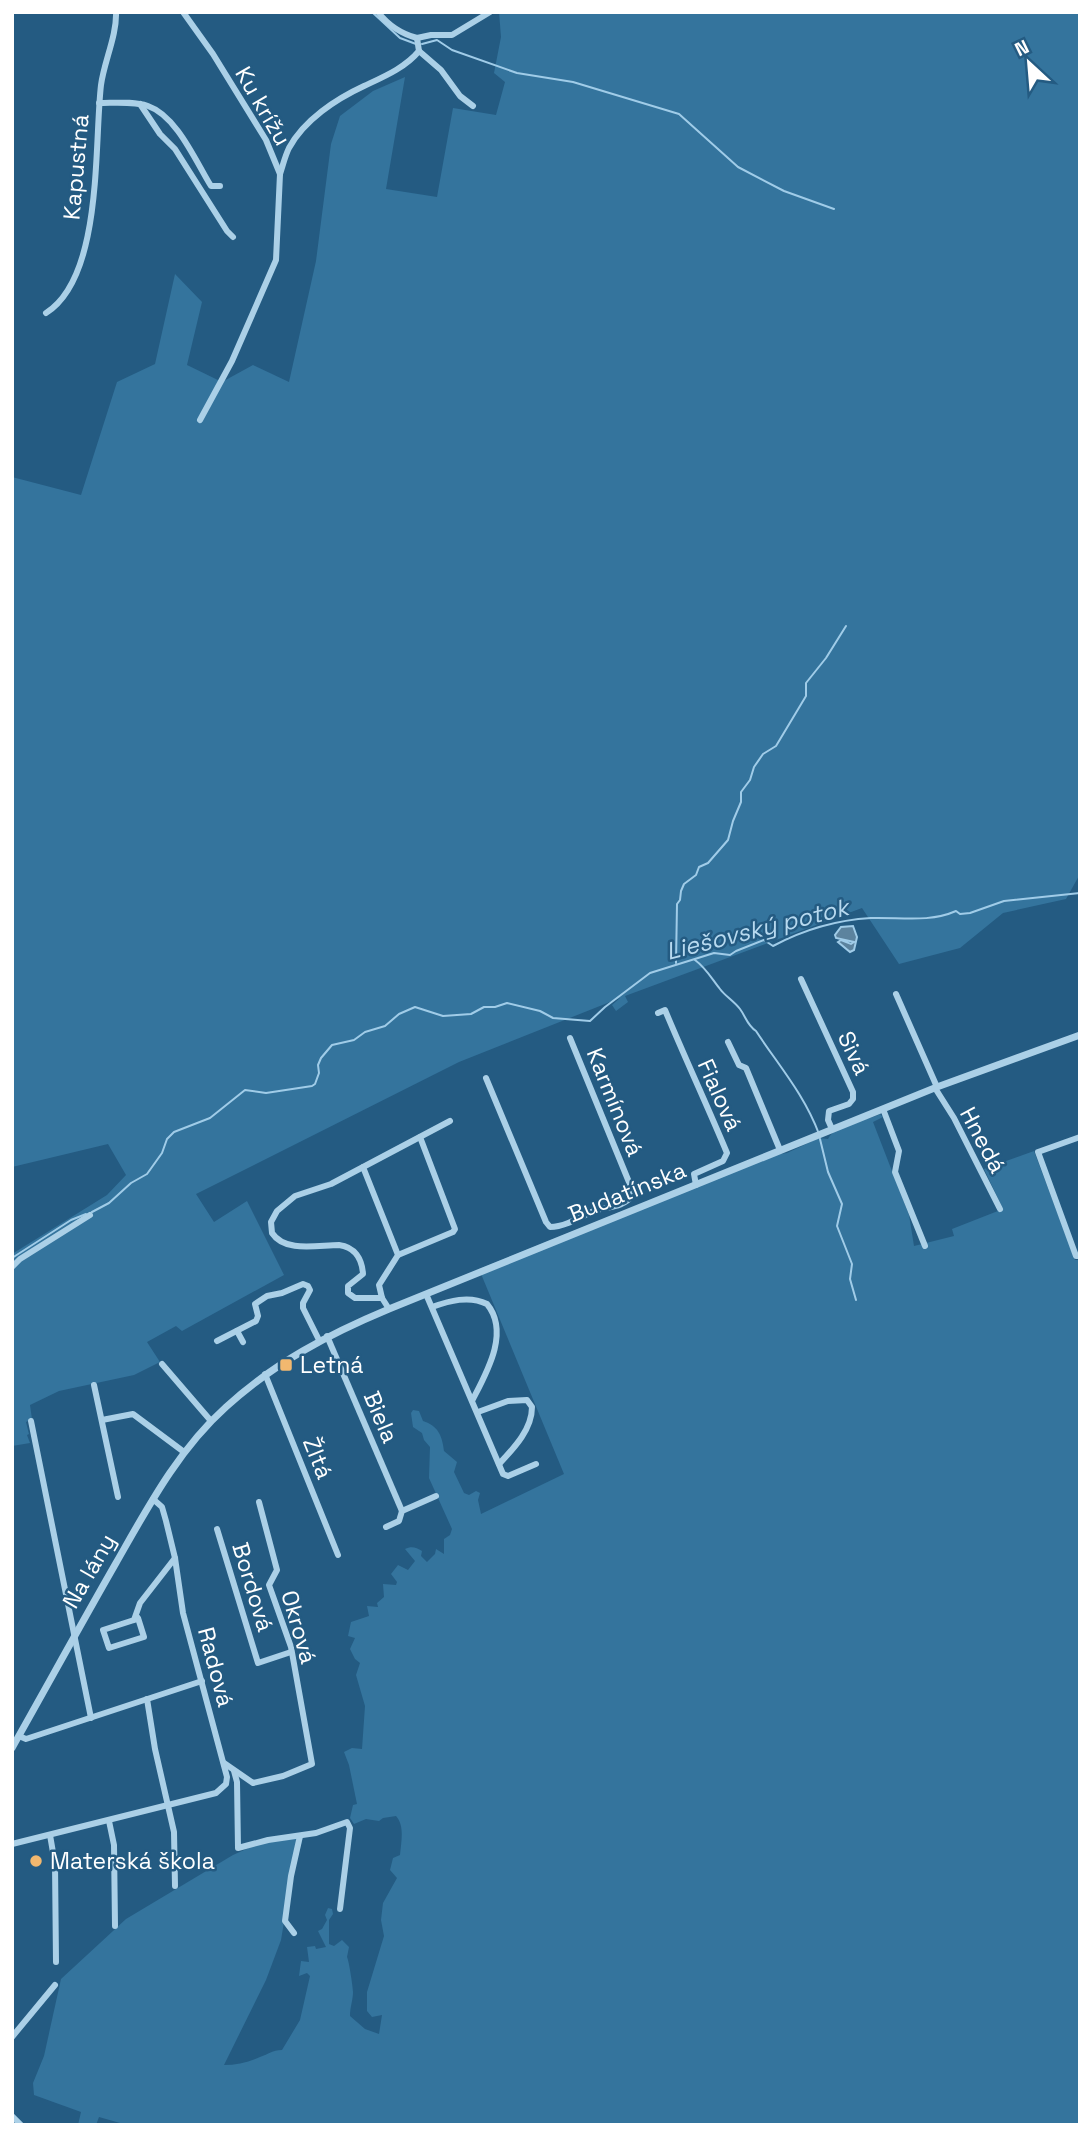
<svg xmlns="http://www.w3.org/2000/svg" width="1092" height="2137" viewBox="0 0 1092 2137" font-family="'Space Grotesk',sans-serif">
  <rect width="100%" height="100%" fill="#245b82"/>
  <g fill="#34749d">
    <path d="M499,12H1080V874L1066,899L1003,913L960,948L899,964L862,908L625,996L628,1002L616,1011L612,1005L620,998L459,1062L196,1194L214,1222L247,1201L284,1275L182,1331L176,1326L147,1342L160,1362L134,1375L59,1391L30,1405L32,1419L26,1422L29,1434L27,1435L30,1443L12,1446V1254L107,1195L126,1175L108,1144L12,1167V477L81,495L117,382L155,364L175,274L202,302L187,365L222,382L253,365L289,382L316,261L331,144L340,116L373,91L405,77L386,189L437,197L453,108L496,115L505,82L494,73L501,37Z"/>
    <path d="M880,1114L883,1117L873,1122L909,1215L914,1246L954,1236L952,1229L1003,1209L984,1169L1034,1151L1075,1260H1080V2125H127L99,2117L96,2125H78L81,2112L34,2095L33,2083L44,2056L61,1979L126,1919L233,1855L262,1842L304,1833L289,1892L281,1940L266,1980L224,2065C236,2065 249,2062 260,2057C269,2054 272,2050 282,2050L300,2020L310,1976L307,1973L299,1976L301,1961L309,1962L307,1947L315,1946L316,1949L326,1947L318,1931L322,1929L327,1920L325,1915L328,1908L332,1909L333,1914L329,1920V1944L334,1946L342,1940L349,1947L347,1957C349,1961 353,1987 353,1992C353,2000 350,2007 350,2016L365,2029L379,2034L382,2015L372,2017L367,2011V1992L384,1936L381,1920L383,1903L397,1878L390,1870L393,1858L400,1855C401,1842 405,1826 396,1816L383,1818L379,1821L366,1819L354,1824L350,1818L353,1805L357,1804L349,1765L344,1752L352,1748L362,1749L365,1706L356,1675L360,1663L355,1659L350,1649L355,1638L348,1636L351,1622L369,1616L367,1606L378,1607L377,1603L384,1597L383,1584L396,1585L397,1582L391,1574L398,1565L408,1570L415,1561L405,1549C411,1546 416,1547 422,1551L421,1556L427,1562L435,1554L436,1549L444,1554V1539L450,1535L452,1529L429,1478L430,1447L424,1440L422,1433L413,1427L411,1413L413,1410L419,1411L423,1421C438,1426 442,1435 444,1451L457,1462L454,1472L464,1493L469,1495L476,1491L480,1493L478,1500L481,1514L564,1474L479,1269L755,1158L787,1153L819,1138L828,1139C836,1123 864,1122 880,1114Z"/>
  </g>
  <path fill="#5c839e" stroke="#a0cce8" stroke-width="2" d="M853,926L857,937L854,950L850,952L838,942L841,940L851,944L854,942L836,938L835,935L841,927Z"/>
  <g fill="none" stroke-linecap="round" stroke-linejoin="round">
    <g stroke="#a0cce8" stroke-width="2">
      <path d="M372,12L400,38L416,44"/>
      <path d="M422,44L437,40L452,50L517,73L573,82L679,114L738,167L784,191L834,209"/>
      <path d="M695,960C706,968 712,979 720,989C725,996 734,1001 740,1009C746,1017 747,1025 756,1031C779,1066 804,1094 819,1134"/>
      <path d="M676,963L677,904L680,900L681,891L684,884L696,875L699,867L708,863L728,840L733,821L741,802V792L750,780L754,767L763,754L776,746L806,696V683L826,658L846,626"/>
      <path d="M820,1139L828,1172L842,1204L837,1226L852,1264L850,1279L856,1300"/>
      <path d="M92,1212L109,1203L131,1183L147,1174L162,1153L167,1139L174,1132L210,1118L245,1090L266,1093L312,1086L315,1084L319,1073L318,1065L321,1058L332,1045L354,1040L365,1032L385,1026L399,1014L415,1007L443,1016L471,1014L484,1007H495L507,1003L540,1011L553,1018L590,1021L605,1007L650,973L714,953L730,955L736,951L764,940L773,946C803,930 837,920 871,918C900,917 929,923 956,911L960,914L970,913L1004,901L1080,893"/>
      <path d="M12,1258L71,1220L86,1214"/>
    </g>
    <g stroke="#abd0e7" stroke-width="6">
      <path d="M183,12L213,54L266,140L280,174L276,260L232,361L200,420"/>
      <path d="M378,12C388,25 402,34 417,38"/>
      <path d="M417,38L431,35H452L490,12"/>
      <path d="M419,51L441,70L460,96L473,106"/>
      <path d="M99,103C115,103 133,101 148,106C177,116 196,162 211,186H220"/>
      <path d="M140,104L160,134L175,149L227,231L233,237"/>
      <path d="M280,174C283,165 285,156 289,148C304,120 336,99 364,86C383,77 405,68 419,51L417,38"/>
      <path d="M46,313C103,277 94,145 101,85C104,62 117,35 116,12"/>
      <path d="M801,979L853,1092V1099L849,1104L829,1111L828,1120L832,1129"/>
      <path d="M896,994L937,1087"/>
      <path d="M658,1013L665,1010C685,1058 707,1105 727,1153L723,1161L694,1174L696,1185"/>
      <path d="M728,1042L739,1065L746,1068L780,1150"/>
      <path d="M486,1078L546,1222L550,1227C564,1227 579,1218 591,1212C605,1206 622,1209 632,1196L631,1187L570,1038"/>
      <path d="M935,1088L954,1118L1000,1209"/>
      <path d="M883,1109L899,1151L895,1172L925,1246"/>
      <path d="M1080,1137L1038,1152L1076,1256H1080"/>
      <path d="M363,1167L398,1255L379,1285L382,1298L389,1309"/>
      <path d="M398,1255L453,1232L455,1229L420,1137"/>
      <path d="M12,1267L20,1259L90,1215"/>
      <path d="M426,1294L503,1474L508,1476L536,1464"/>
      <path d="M382,1298H355L348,1293V1286L363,1274C362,1259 355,1247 339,1245C318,1245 285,1253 272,1233L271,1222L277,1211L295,1196L331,1184L450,1121"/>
      <path d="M432,1307C449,1301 469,1295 487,1304C510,1332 487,1372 473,1399"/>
      <path d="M237,1331L243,1342"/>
      <path d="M327,1336L402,1511"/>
      <path d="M217,1341L256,1321L258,1316L255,1304L267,1296L282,1293L303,1284L308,1286L310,1290L303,1303V1308L319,1340"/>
      <path d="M162,1364L211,1421"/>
      <path d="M265,1374L338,1555"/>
      <path d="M94,1385L118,1497"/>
      <path d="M478,1412L508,1401L527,1400L532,1407C532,1430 513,1449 499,1464"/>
      <path d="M102,1420L133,1414L184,1452"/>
      <path d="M31,1421L91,1718"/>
      <path d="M386,1527L399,1521L402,1511L436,1496"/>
      <path d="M217,1529L258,1663L291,1652"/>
      <path d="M134,1620L138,1618L144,1637L109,1648L103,1630L134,1620L140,1603L175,1558"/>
      <path d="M147,1699L155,1749L174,1832L175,1886"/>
      <path d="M19,1736L26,1739L202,1681"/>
      <path d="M224,1763L253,1783L283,1776L312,1764L291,1647L269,1585L277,1570L259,1502"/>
      <path d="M234,1771L237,1782L238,1848L268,1840L316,1833L347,1822L350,1828L340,1909"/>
      <path d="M109,1821L114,1845L115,1926"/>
      <path d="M50,1835L55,1864L56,1962"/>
      <path d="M12,1844L216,1793L226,1784L227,1777L183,1613L175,1558L166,1521L162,1507L153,1499"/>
      <path d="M294,1933L285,1921L291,1876L300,1836"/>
      <path d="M12,2037L55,1985"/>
      <path d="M12,2116L21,2125"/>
    </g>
    <path stroke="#abd0e7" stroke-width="7" d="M12,1748C47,1686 81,1624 116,1563C148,1507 178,1450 226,1407C274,1363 329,1334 389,1309L937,1087L1080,1035"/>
  </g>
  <g fill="#f2b86f" stroke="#245b82" stroke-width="2.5">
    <rect x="279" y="1358" width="14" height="14" rx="3.5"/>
    <circle cx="36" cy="1861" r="7"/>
  </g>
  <g text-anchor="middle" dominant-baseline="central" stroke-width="5" stroke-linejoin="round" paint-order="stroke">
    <g font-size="23" fill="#fff" stroke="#245b82">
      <text transform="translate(263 106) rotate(60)">Ku krížu</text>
      <text transform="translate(76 167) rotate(-85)">Kapustná</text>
      <text transform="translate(854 1053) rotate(65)">Sivá</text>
      <text transform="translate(720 1095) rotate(66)">Fialová</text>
      <text transform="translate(615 1102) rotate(68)">Karmínová</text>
      <text transform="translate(983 1140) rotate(62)">Hnedá</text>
      <text transform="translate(627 1192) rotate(-22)">Budatínska</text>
      <text transform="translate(381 1417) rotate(67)">Biela</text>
      <text transform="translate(318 1458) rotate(68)">Žltá</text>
      <text transform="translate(89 1571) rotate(-60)">Na lány</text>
      <text transform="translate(253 1587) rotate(73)">Bordová</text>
      <text transform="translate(299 1627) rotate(74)">Okrová</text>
      <text transform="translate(216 1667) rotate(75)">Radová</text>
    </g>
    <g font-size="23" fill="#fff" stroke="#245b82" text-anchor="start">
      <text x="300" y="1365">Letná</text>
      <text x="50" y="1861">Materská škola</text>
    </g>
    <g font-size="24" font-style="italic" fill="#b7d9ef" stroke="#245b82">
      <text transform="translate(757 929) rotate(-14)">Liešovský potok</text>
    </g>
  </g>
  <rect width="1092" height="2137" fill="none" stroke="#ffffff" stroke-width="28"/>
  <g transform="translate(1029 63) rotate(334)" stroke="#245b82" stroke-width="5" paint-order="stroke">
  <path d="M0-5L12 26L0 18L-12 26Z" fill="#ffffff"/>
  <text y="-10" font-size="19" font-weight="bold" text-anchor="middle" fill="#ffffff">N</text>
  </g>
</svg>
